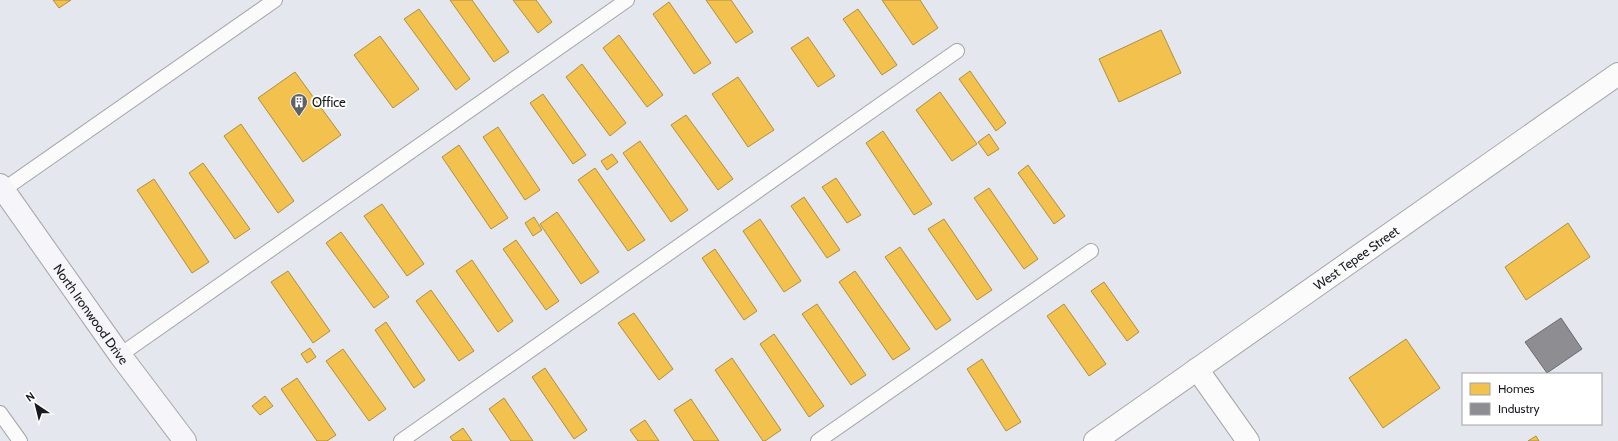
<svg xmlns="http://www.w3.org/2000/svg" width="1618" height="441" viewBox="0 0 1618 441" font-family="Cabin,sans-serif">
  <rect width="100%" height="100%" fill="#e4e7ed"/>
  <g fill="#f2c14e" stroke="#b08f3f">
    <path d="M53,0H71L59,8Z"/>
    <path d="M450,0H472L509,52L494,62Z"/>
    <path d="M513,0H536L552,22L538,33Z"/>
    <path d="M706,0H731L753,32L736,43Z"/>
    <path d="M882,0H920L938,28L913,45Z"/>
    <path d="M669,2L711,63L694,74L653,14Z"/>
    <path d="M419,9L470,79L456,90L404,19Z"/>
    <path d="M858,9L897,65L882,75L843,19Z"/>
    <path d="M1161,30L1181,73L1119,102L1099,59Z"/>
    <path d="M619,35L663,95L647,107L603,48Z"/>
    <path d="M380,36L419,89L393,108L354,55Z"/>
    <path d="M808,37L835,76L818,87L791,48Z"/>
    <path d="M582,64L626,123L610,136L566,77Z"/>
    <path d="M970,71L1006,123L996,131L959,79Z"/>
    <path d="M295,72L341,135L303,162L258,98Z"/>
    <path d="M738,77L774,130L748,147L712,94Z"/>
    <path d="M940,92L977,144L952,161L916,110Z"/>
    <path d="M543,94L586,155L573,164L530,103Z"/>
    <path d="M686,115L733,179L718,190L671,125Z"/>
    <path d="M241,124L294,201L278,213L224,136Z"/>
    <path d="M498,127L540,190L525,200L483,137Z"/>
    <path d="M883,131L932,204L914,215L866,143Z"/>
    <path d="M989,134L999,149L988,156L978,142Z"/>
    <path d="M640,141L688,210L671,222L623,153Z"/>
    <path d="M459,145L508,218L491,229L442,157Z"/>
    <path d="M612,154L618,162L607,170L601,161Z"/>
    <path d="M203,163L250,229L235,239L189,173Z"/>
    <path d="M1028,165L1065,216L1054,224L1018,173Z"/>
    <path d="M595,168L645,240L628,251L578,180Z"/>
    <path d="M836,178L861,215L847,223L822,187Z"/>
    <path d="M154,179L209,262L192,273L137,190Z"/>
    <path d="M989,188L1038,259L1024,269L974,198Z"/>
    <path d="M804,197L840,250L827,258L791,206Z"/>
    <path d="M382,204L424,264L407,276L364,216Z"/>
    <path d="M557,212L599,272L581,284L540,224Z"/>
    <path d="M534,217L542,230L533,236L525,223Z"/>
    <path d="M760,219L801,281L784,292L743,231Z"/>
    <path d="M944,219L992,290L977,300L928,229Z"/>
    <path d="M1568,223L1590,257L1526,300L1505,267Z"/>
    <path d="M341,232L389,297L374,308L326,243Z"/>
    <path d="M516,240L559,301L546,310L503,249Z"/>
    <path d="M900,247L951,320L936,330L885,257Z"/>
    <path d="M715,249L757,311L744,320L702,258Z"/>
    <path d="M472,260L513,321L498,332L456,271Z"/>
    <path d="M288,271L330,331L313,343L271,282Z"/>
    <path d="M855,271L910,349L893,360L839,282Z"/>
    <path d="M1104,282L1139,332L1127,341L1091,291Z"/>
    <path d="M431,290L474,351L459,361L416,301Z"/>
    <path d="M817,304L866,375L851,385L802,314Z"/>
    <path d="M1064,304L1106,364L1089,376L1047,316Z"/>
    <path d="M634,313L673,369L659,380L618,323Z"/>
    <path d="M386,322L425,380L414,388L375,330Z"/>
    <path d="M774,334L824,406L809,417L760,344Z"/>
    <path d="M1406,339L1440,388L1383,428L1349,378Z"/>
    <path d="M310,348L316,357L307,363L301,354Z"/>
    <path d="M343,349L386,409L369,421L326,361Z"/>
    <path d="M732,358L781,430L765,441H763L715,370Z"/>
    <path d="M982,359L1021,422L1006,431L967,369Z"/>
    <path d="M545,368L587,430L574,439L532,377Z"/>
    <path d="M297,378L336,435L327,441H317L281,389Z"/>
    <path d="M265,396L273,406L260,415L252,406Z"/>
    <path d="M504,398L533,441H511L489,409Z"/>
    <path d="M691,399L719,441H694L674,410Z"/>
    <path d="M645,420L659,441H638L630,430Z"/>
    <path d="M463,428L472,441H453L450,437Z"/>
    <path d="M1536,436L1539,441H1528Z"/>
  </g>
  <path fill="#8d8d92" stroke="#6a6a6f" d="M1561,318L1582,349L1547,373L1525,342Z"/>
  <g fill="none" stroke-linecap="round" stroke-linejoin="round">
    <defs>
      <g id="lane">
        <path d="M3,190L275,0"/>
        <path d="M120,355L627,0"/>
        <path d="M0,413L20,441"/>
        <path d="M401,441L957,51"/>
        <path d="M818,441L1091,251"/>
      </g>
      <g id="street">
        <path d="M1197,369L1248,441"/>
        <path id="s1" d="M1095,441L1618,74"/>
      </g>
      <g id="secondary">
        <path id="s2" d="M0,185L120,355L185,441"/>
      </g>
    </defs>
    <use href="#lane" stroke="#a3a5a9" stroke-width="16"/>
    <use href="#street" stroke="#a3a5a9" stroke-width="24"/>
    <use href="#secondary" stroke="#a3a5a9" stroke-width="24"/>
    <use href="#lane" stroke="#fbfbfc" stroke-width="14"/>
    <use href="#street" stroke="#fbfbfc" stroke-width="22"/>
    <use href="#secondary" stroke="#f6f5f9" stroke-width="22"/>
  </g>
  <defs>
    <symbol id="building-pin" viewBox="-11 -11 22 30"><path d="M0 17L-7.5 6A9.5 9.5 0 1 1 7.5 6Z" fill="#5f6166" stroke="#fff"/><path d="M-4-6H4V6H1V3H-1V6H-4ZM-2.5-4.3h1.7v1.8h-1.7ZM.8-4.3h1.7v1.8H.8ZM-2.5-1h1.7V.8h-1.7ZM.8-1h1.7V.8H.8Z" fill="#fff"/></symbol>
  </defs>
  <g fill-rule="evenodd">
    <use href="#building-pin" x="289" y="92" width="20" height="27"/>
  </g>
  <g text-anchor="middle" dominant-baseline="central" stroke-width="4" stroke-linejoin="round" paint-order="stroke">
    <g font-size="13" fill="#17191d" stroke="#fff" text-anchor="start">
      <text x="312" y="102">Office</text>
    </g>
    <g font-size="13" fill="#17191d" stroke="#fff">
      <text stroke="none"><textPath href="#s1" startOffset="319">West Tepee Street</textPath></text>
      <text stroke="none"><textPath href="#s2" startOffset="158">North Ironwood Drive</textPath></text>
    </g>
  </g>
  <rect x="1462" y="373" width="140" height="52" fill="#ffffff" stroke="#a2a3a5"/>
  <rect x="1470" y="383" width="20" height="12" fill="#f2c14e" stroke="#a2a3a5"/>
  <text x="1498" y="393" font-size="12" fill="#17191d">Homes</text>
  <rect x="1470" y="403" width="20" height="12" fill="#8d8d92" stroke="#a2a3a5"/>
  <text x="1498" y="413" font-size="12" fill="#17191d">Industry</text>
  <g transform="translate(36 405) rotate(325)" stroke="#ffffff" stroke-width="3" paint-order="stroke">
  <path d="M0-3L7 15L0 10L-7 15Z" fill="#17191d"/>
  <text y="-6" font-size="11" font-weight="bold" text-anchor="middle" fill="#17191d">N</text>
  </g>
</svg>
